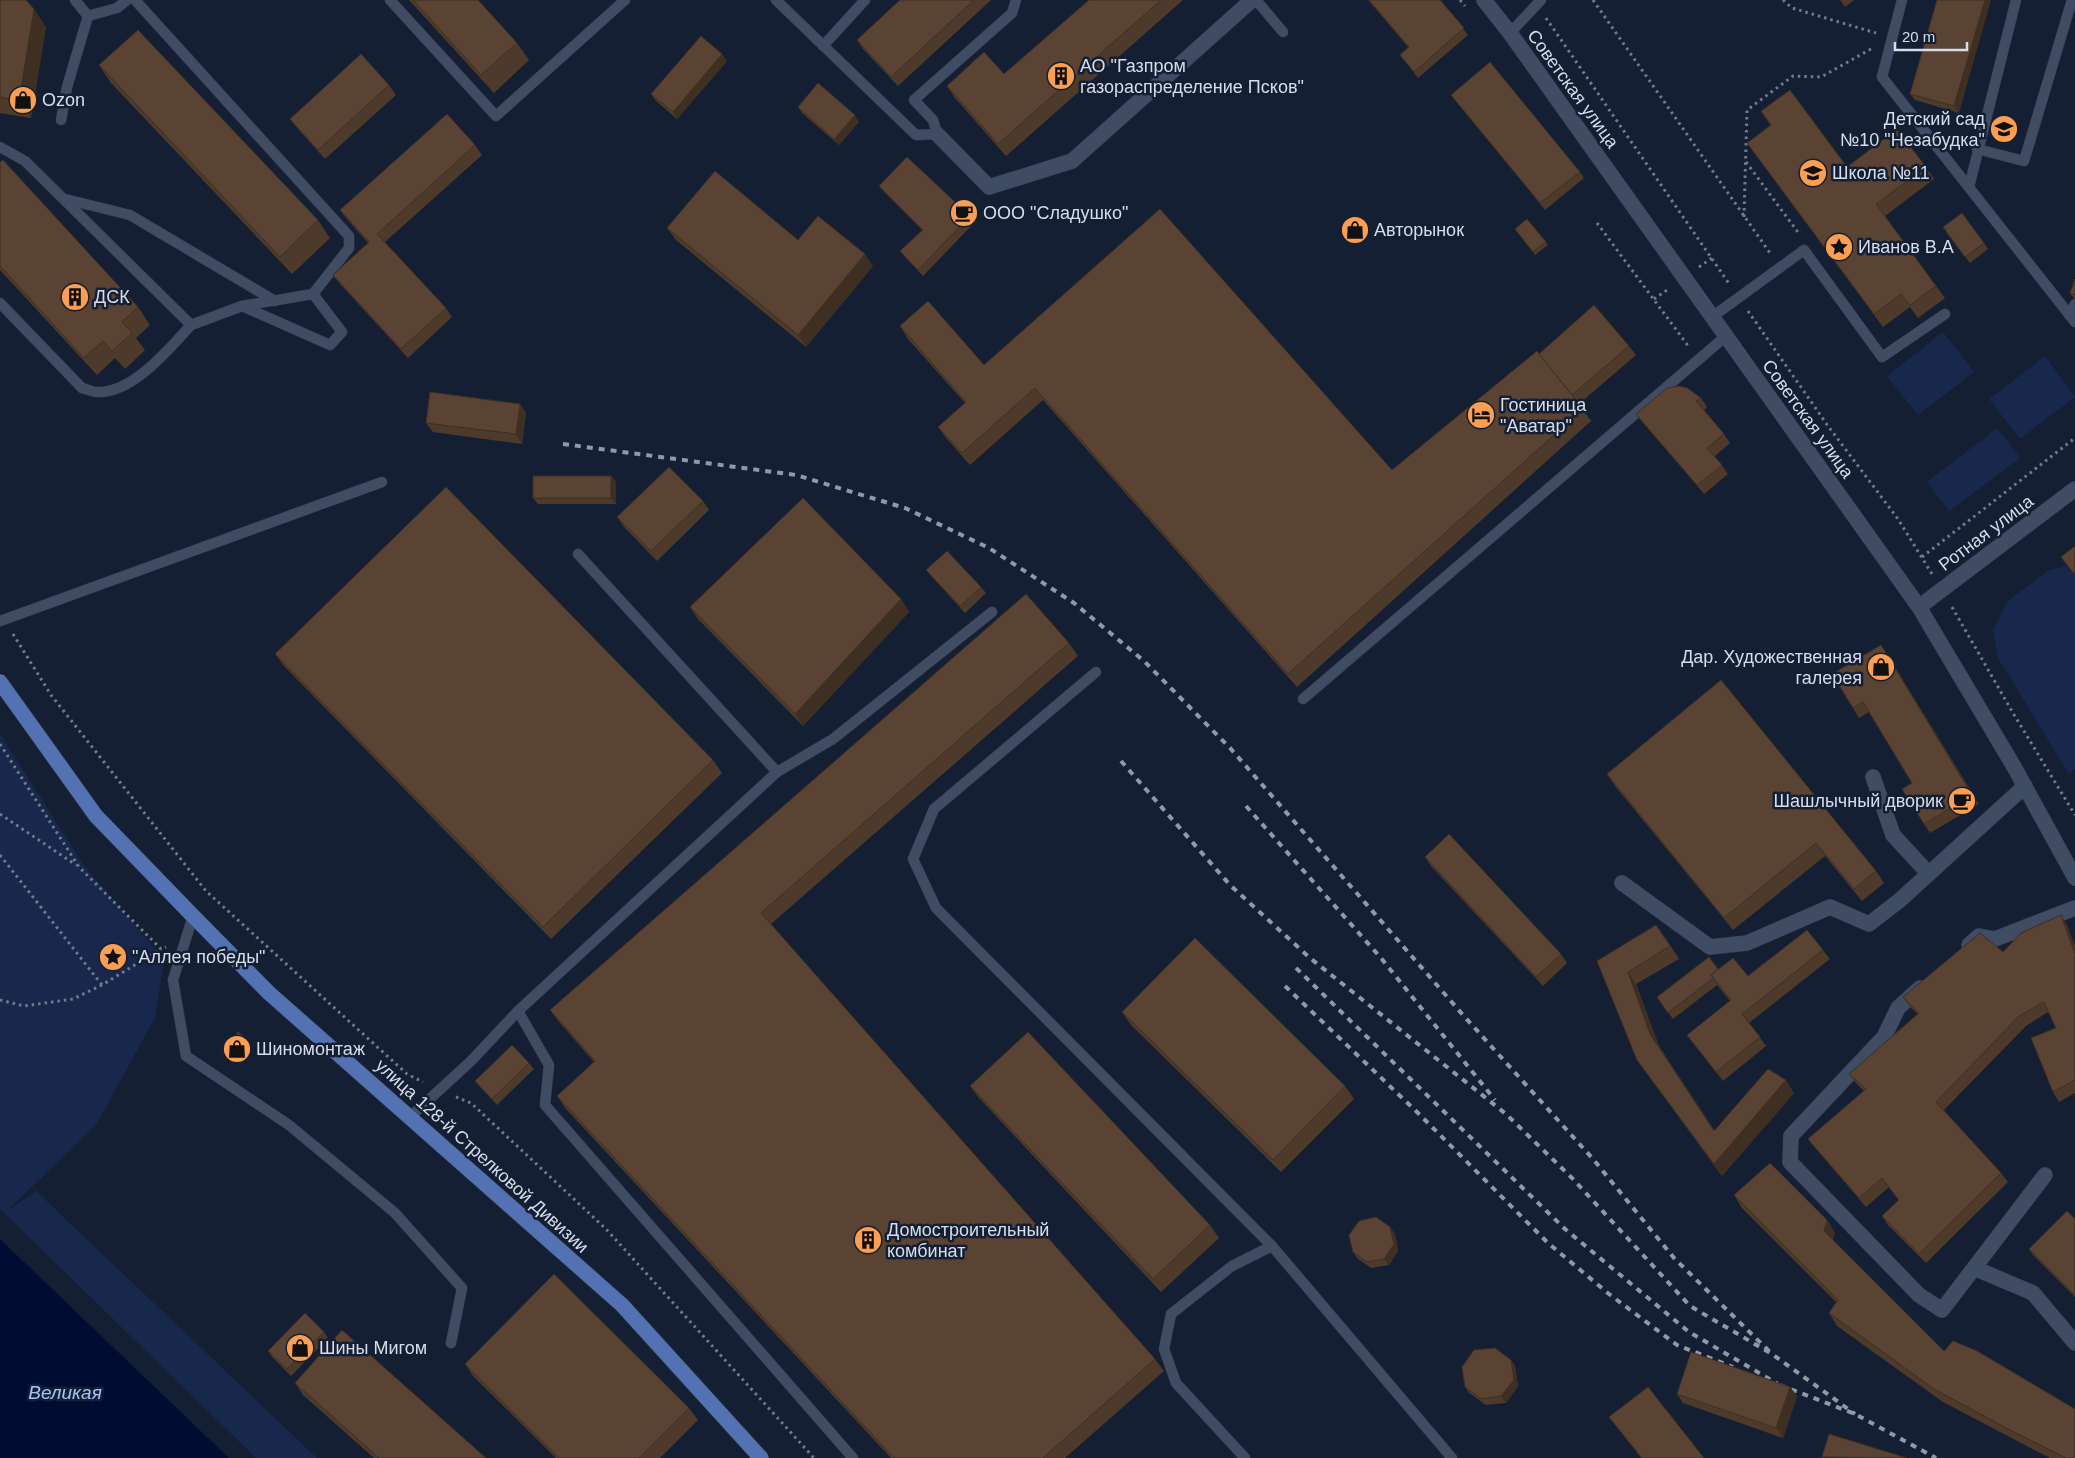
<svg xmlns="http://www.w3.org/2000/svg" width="2075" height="1458" viewBox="0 0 2075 1458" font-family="Arial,sans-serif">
  <rect width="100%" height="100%" fill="#151f33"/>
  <g fill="#18284c">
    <path d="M1943,332L1974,372L1918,415L1887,376Z"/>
    <path d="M2045,356L2075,397L2020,439L1989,399Z"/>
    <path d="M1997,428L2020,458L1949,511L1927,482Z"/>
    <path d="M2067,566L2075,576V769L2069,774L1998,658L1993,630L2008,601L2047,571Z"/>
    <path d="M0,734L84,865L164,960L155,1018L96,1125L8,1210L36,1191L317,1458H256L0,1209Z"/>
  </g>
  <path fill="#010c33" d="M0,1239L229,1458H0Z"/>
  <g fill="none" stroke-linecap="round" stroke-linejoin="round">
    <defs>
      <g id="service">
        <path d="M75,0L88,16L117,8L127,0"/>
        <path d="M390,0L496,116L625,0"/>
        <path d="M776,0L916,135L937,134L933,120L914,100L1012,13L1016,0"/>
        <path d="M1256,0L1283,32"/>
        <path d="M1902,0L1882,77L2075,322"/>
        <path d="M1510,33L1541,0"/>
        <path d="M823,46L865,0"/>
        <path d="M61,120L67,87L88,16"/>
        <path d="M0,147L25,161L191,325L242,306L330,345L342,332L313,294L349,248V236L135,0"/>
        <path d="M1977,149L2024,161L2072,0"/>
        <path d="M1969,187L2016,0"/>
        <path d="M65,199L130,215L275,301"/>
        <path d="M0,303L82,388C87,389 92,392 97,392C132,394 169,349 191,325"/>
        <path d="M242,306L313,294"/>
        <path d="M2070,316L2075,304"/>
        <path d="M1712,317L1804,250L1882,357L1945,314"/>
        <path d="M0,621L382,482"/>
        <path d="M1096,672L934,809L913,859L936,908L1272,1246L1452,1458"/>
        <path d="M1303,699L1726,336"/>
        <path d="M777,772L833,739L992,612"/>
        <path d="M193,916L173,980L186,1056L289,1125L395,1213L462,1288L451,1343"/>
        <path d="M518,1011L549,1065L545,1105L853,1458"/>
        <path d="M410,1117L471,1061L518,1011L777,772L578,554"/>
        <path d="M1245,1458L1176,1383L1164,1349L1171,1314L1232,1266L1272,1246"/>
      </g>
      <g id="minor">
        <path d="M937,134L989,187L1072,161L1252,0"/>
        <path d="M1919,607L2075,489"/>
        <path d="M1873,777L1893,835L1929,874"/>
        <path d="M1622,883L1710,947L1747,943L1830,907L1869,924L1900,900L2025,786"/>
        <path d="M1969,945L1979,936L1995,939L2075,908"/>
        <path d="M1920,988L1898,1008L1884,1037L1791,1136L1790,1162L1919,1295L1942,1310L2045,1175"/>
        <path d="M1974,1268L2033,1293L2075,1343"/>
      </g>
      <path id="tertiary" d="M1484,0L1510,33L1919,607L2013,765L2075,878"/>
      <path id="primary" d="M0,682L96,816L193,916L269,993L622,1305L761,1458"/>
    </defs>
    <use href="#service" stroke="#353b4c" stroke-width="11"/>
    <use href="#minor" stroke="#353b4c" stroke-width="16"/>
    <use href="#tertiary" stroke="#353b4c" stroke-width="16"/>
    <use href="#primary" stroke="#353b4c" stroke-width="16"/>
    <g stroke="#727b8c" stroke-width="3" stroke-dasharray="2.5 4" stroke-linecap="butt">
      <path d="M1460,0L1465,6"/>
      <path d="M1593,0L1770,253"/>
      <path d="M1783,0L1792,8L1876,33"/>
      <path d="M1546,18L1730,285"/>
      <path d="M1746,162L1800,235"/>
      <path d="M1744,217L1747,110L1793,76L1821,77L1871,49"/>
      <path d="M1597,223L1689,347"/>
      <path d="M1699,267L1712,258"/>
      <path d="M1654,299L1670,288"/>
      <path d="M1748,311L1828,426L1898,519L1932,574"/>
      <path d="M1922,557L2075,438"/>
      <path d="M1952,607L2013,713L2075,815"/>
      <path d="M13,634L51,695L206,891L407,1074L423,1082"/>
      <path d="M0,744L79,867L161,949L166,947"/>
      <path d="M0,814L76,865"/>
      <path d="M0,855L102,985"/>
      <path d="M0,1000L24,1006L73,999L102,985L161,949"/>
      <path d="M456,1097L471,1103L606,1229L814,1458"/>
    </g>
    <use href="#service" stroke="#404c63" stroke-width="10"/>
    <use href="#minor" stroke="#404c63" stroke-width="15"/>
    <use href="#tertiary" stroke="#404c63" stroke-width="15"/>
    <use href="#primary" stroke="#5272b3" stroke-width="15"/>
    <g stroke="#9199a9" stroke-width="4" stroke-dasharray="6 6" stroke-linecap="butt">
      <path d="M563,444L796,475L905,508L989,548L1074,603L1144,661L1231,749L1463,1015L1593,1159L1674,1258L1772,1354"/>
      <path d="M1121,761L1230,885L1310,958L1506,1114L1572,1178L1690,1306L1772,1354L1855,1414"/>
      <path d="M1246,806L1381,958L1495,1100"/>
      <path d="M1296,968L1565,1229L1689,1332L1778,1384"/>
      <path d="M1285,986L1418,1113L1548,1243L1609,1294L1677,1345L1733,1367"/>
      <path d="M1780,1385L1855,1414L1936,1458"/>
    </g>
  </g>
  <g fill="#4d3a2b">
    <path d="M0,0L46,27L31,118L0,113Z"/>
    <path d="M409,0H478L517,43L529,60L494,93Z"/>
    <path d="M900,0H991L898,86L863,49L857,40Z"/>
    <path d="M1089,0H1183L1006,156L955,98L947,86L1004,74Z"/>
    <path d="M1368,0H1440L1468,35L1418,78L1400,55L1408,47Z"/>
    <path d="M1840,0H1854L1845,7Z"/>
    <path d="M1937,0L1959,113L1915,100L1910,94Z"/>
    <path d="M722,54L727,61L677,119L655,100L651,94Z"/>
    <path d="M99,65L318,220L330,238L292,274L111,83Z"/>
    <path d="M389,85L396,95L325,159L297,128L290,119Z"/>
    <path d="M1451,95L1580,172L1584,178L1545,210Z"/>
    <path d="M798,107L859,122L839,145L802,113Z"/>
    <path d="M1761,111L1847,167H1926L1934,179L1885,216L1945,298L1918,318L1910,307L1883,327L1747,143L1771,126Z"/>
    <path d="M475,145L482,155L385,242L446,308L452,317L408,358L340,284L333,275L368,243L347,219L340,210Z"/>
    <path d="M0,162L138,307L150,325L136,338L145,350L125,369L115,358L97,375L0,270Z"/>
    <path d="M879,186L970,216L975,222L923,276L905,257L900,251L922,230L884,192Z"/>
    <path d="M1527,219L1548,245L1535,255L1515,229Z"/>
    <path d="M667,228L873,266L806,347L676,240Z"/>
    <path d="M1947,234L1984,243L1988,249L1970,263Z"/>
    <path d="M2075,279V300L2070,293Z"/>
    <path d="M900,326L984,365L1392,470L1539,354L1629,346L1636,355L1579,404L1591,421L1297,687L1043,400L970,465L947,439L938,427L965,403L908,339Z"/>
    <path d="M1701,398L1707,407L1704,410L1724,434L1730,443L1715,456L1728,474L1704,494L1643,423L1636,414Z"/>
    <path d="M520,404L526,413L522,444L433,432L426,423Z"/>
    <path d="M611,476L616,482V504H538L533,498Z"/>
    <path d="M703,501L709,510L657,561L624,527L617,517Z"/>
    <path d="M926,570L981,587L986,593L965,613L931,576Z"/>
    <path d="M901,599L909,612L803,726L698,619L690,607Z"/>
    <path d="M1069,643L1078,656L771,924L1155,1359L1164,1371L1065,1458H891L566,1109L557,1096L594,1062L559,1022L550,1010Z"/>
    <path d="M1881,645L1887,654L1979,804L1930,833L1924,824L1912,783L1869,712L1859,718L1853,708Z"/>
    <path d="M275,654L713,760L722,773L551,939L284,666Z"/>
    <path d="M1721,680L1876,871L1884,883L1862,901L1825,856L1733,930L1615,786L1607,774Z"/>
    <path d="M1425,857L1561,954L1567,963L1543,986L1431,866Z"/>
    <path d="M2067,925L2075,946V1093L2059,1102L2053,1092L2056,1028L2048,1012L2026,1026L1944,1110L2001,1173L2008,1182L1926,1263L1888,1225L1882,1216L1898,1200L1889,1187L1866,1207L1815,1148L1808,1139L1864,1091L1856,1083L1849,1074L1918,1014L1909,1006L1903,997L2003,952Z"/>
    <path d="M1665,937L1679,959L1636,984L1659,1046L1714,1130L1794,1093L1722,1176L1637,1060L1597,961Z"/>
    <path d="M1823,950L1830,959L1749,1023L1766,1046L1723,1081L1687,1035L1730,1001L1717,985L1673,1019L1657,997L1718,969L1748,976Z"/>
    <path d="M1122,1012L1345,1086L1354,1099L1281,1172L1131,1025Z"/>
    <path d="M248,1040L250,1043L234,1062L225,1054L222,1051Z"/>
    <path d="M529,1063L534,1069L497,1105L480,1087L475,1081Z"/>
    <path d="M970,1086L1210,1225L1219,1238L1161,1292L979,1098Z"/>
    <path d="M1734,1195L1827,1220L1835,1233L1833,1240L1944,1351L2075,1458H2050L2021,1443L1943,1402L1837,1326L1829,1313L1836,1302L1742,1208Z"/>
    <path d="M2075,1219V1297L2033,1255L2029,1249Z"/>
    <path d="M1395,1234L1398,1251L1389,1265L1371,1268L1357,1258L1353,1252Z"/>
    <path d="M324,1332L328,1338L291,1376L272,1357L268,1351Z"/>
    <path d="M1511,1360L1515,1366L1518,1386L1506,1403L1486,1405L1469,1393L1465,1387Z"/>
    <path d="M465,1364L689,1408L698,1420L660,1458H556L473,1376Z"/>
    <path d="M295,1383L486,1458H374L303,1395Z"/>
    <path d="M1648,1387L1704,1458H1641L1609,1417Z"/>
    <path d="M1790,1387L1797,1396L1783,1438L1683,1403L1677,1394Z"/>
  </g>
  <g fill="#3f2f23">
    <path d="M1985,0H1991L1959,113L1954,106Z"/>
    <path d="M34,9L46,27L31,118L19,101Z"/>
    <path d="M722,54L727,61L677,119L673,112Z"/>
    <path d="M855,115L859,122L839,145L834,139Z"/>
    <path d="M865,254L873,266L806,347L798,335Z"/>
    <path d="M520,404L526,413L522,444L516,434Z"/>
    <path d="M611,476L616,482V504L611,498Z"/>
    <path d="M901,599L909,612L803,726L795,714Z"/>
    <path d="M1881,645L1887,654L1979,804L1972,795Z"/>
    <path d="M2061,915L2067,925L2075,946V954Z"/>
    <path d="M1628,972L1636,984L1659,1046L1723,1143L1650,1034Z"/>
    <path d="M248,1040L250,1043L234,1062L232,1059Z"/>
    <path d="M1786,1080L1794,1093L1722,1176L1714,1164Z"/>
    <path d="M1827,1220L1835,1233L1832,1243L1824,1231Z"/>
    <path d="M1390,1227L1395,1234L1398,1251L1389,1265L1384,1259Z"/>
    <path d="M1511,1360L1515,1366L1518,1386L1506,1403L1501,1396Z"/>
    <path d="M1790,1387L1797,1396L1783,1438L1776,1428Z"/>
  </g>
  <g fill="#5a4332" stroke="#3f2f23">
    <path d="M0,0H26L34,9L19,101L0,97Z"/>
    <path d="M413,0H478L517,43L481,75Z"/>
    <path d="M900,0H974L891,77L857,40Z"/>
    <path d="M1089,0H1161L998,144L947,86L984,52L1004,74Z"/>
    <path d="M1369,0H1440L1464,28L1414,72L1400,55L1409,47Z"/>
    <path d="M1937,0H1985L1954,106L1910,94Z"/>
    <path d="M138,30L318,220L280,257L99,65Z"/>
    <path d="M701,36L722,54L673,112L651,94Z"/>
    <path d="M361,54L389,85L318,150L290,119Z"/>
    <path d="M1490,62L1580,172L1540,203L1451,95Z"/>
    <path d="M818,83L855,115L834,139L798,107Z"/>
    <path d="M1790,90L1847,167L1897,129L1926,167L1876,204L1936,286L1910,305L1901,294L1874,314L1747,143L1771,125L1761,111Z"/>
    <path d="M447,114L475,145L377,234L446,308L401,349L333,275L369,242L340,210Z"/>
    <path d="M907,157L970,216L918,270L900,251L923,230L879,186Z"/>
    <path d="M3,160L138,307L122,322L132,333L112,351L103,341L84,358L0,266V162Z"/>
    <path d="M715,171L798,240L818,216L865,254L798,335L667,228Z"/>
    <path d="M1160,209L1392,470L1537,351L1583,409L1288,674L1035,388L962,453L938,427L966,402L900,326L928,301L984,365Z"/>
    <path d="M1962,213L1984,243L1965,257L1943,227Z"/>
    <path d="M1527,219L1546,242L1533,252L1515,229Z"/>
    <path d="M2075,279V295L2070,293Z"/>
    <path d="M1594,305L1629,346L1572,395L1539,354Z"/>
    <path d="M1679,386L1687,388L1701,398L1696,401L1724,434L1707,448L1722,465L1697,485L1636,414L1667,388Z"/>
    <path d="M430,392L520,404L516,434L426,423Z"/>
    <path d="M669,467L703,501L651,551L617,517Z"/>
    <rect x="533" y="476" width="78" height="22"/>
    <path d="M446,487L713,760L543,927L275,654Z"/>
    <path d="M803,498L901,599L795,714L690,607Z"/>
    <path d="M2075,546V575L2061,557Z"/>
    <path d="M947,551L981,587L960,606L926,570Z"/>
    <path d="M1026,594L1069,643L761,913L1155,1359L1043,1458H894L557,1096L595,1061L550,1010Z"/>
    <path d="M1881,645L1972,795L1924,824L1902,789L1912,783L1863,702L1853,708L1832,674Z"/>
    <path d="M1721,680L1876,871L1854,889L1816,843L1724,918L1607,774Z"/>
    <path d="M1449,834L1561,954L1536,977L1425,857Z"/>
    <path d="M2061,915L2075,954V1081V1080L2053,1092L2031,1038L2056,1028L2044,1002L2019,1016L1936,1102L2001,1173L1919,1254L1882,1216L1899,1200L1882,1178L1859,1198L1808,1139L1866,1089L1849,1074L1919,1013L1903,997L1980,933L2003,952L2021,933Z"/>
    <path d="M1656,925L1670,946L1628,972L1650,1034L1714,1131L1768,1069L1786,1080L1714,1164L1637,1060L1597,961Z"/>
    <path d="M1807,930L1823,950L1742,1014L1760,1037L1716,1072L1687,1035L1731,1000L1711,975L1733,958L1748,976Z"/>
    <path d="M1195,938L1345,1086L1273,1160L1122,1012Z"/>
    <path d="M1709,957L1718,969L1711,975L1713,978L1668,1013L1657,997Z"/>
    <path d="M238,1032L248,1040L232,1059L222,1051Z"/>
    <path d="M1028,1032L1210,1225L1153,1279L970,1086Z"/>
    <path d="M512,1045L529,1063L492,1099L475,1081Z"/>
    <path d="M1770,1163L1827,1220L1824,1231L1944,1351L1953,1341L1977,1351L2075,1409V1458H2066L2012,1431L1934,1389L1829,1313L1838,1300L1734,1195Z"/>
    <path d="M2067,1211L2075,1219V1295L2029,1249Z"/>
    <path d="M1376,1217L1390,1227L1394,1244L1384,1259L1367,1262L1353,1252L1349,1235L1359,1221Z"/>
    <path d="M554,1274L689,1408L639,1458H559L465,1364Z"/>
    <path d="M305,1313L324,1332L287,1369L268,1351Z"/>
    <path d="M342,1330L486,1458H379L295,1383Z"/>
    <path d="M1495,1348L1511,1360L1514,1380L1501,1396L1481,1399L1465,1387L1462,1367L1474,1350Z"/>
    <path d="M1691,1352L1790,1387L1776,1428L1677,1394Z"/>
    <path d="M1648,1387L1704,1458H1642L1609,1417Z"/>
    <path d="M1829,1434L1907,1458L1822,1457Z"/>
  </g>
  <defs>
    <symbol id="building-disc" viewBox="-11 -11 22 22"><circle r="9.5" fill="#fb9e51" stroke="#151f33"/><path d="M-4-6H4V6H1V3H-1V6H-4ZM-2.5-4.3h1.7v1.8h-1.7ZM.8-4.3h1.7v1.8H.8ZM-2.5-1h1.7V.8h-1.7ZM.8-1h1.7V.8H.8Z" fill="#111"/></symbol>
    <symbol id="shop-disc" viewBox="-11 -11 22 22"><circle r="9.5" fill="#fb9e51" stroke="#151f33"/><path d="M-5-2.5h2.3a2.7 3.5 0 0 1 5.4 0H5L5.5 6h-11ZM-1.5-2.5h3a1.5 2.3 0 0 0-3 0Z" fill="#111"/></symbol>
    <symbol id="school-disc" viewBox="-11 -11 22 22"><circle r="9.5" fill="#fb9e51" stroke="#151f33"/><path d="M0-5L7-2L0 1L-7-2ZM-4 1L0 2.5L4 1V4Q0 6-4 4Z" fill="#111"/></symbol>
    <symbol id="cafe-disc" viewBox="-11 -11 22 22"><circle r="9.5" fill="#fb9e51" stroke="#151f33"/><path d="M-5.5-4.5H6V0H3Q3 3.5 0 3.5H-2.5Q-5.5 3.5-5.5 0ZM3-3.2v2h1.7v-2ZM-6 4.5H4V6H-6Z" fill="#111"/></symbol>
    <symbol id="sight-disc" viewBox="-11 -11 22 22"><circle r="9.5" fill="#fb9e51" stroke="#151f33"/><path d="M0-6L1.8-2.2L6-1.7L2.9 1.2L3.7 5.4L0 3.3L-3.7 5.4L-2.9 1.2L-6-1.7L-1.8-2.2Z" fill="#111"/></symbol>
    <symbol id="hotel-disc" viewBox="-11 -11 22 22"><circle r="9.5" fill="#fb9e51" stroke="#151f33"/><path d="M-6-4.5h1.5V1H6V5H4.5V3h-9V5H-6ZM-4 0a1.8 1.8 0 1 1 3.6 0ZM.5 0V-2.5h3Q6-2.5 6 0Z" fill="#111"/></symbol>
  </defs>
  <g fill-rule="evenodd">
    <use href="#building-disc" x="1045" y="60" width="32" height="32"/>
    <use href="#shop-disc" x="7" y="84" width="32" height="32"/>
    <use href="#school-disc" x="1988" y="113" width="32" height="32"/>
    <use href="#school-disc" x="1797" y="157" width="32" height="32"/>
    <use href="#cafe-disc" x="948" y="197" width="32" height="32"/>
    <use href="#shop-disc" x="1339" y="214" width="32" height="32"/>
    <use href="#sight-disc" x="1823" y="231" width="32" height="32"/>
    <use href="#building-disc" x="59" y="281" width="32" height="32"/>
    <use href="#hotel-disc" x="1465" y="399" width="32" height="32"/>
    <use href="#shop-disc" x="1865" y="651" width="32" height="32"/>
    <use href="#cafe-disc" x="1946" y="785" width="32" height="32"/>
    <use href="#sight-disc" x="97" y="941" width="32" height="32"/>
    <use href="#shop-disc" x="221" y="1033" width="32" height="32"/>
    <use href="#building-disc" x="852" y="1224" width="32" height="32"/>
    <use href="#shop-disc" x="284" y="1332" width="32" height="32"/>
  </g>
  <g text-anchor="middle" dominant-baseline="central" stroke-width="5" stroke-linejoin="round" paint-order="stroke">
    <g font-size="18" fill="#d6ddeb" stroke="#151f33" text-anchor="start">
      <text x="1080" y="66">АО "Газпром<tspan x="1080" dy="21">газораспределение Псков"</tspan></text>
      <text x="42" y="100">Ozon</text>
      <text x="1985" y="119" text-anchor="end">Детский сад<tspan x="1985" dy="21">№10 "Незабудка"</tspan></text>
      <text x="1832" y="173">Школа №11</text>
      <text x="983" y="213">ООО "Сладушко"</text>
      <text x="1374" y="230">Авторынок</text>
      <text x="1858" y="247">Иванов В.А</text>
      <text x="94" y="297">ДСК</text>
      <text x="1500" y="405">Гостиница<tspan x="1500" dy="21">"Аватар"</tspan></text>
      <text x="1862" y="657" text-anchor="end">Дар. Художественная<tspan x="1862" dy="21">галерея</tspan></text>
      <text x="1943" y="801" text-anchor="end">Шашлычный дворик</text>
      <text x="132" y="957">"Аллея победы"</text>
      <text x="256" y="1049">Шиномонтаж</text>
      <text x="887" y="1230">Домостроительный<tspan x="887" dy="21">комбинат</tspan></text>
      <text x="319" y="1348">Шины Мигом</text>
    </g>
    <g font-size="18" fill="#d6ddeb" stroke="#151f33">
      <text transform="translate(1573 89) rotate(54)">Советская улица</text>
      <text transform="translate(1808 419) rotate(54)">Советская улица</text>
      <text transform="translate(1986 533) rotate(-37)">Ротная улица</text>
      <text transform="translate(482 1156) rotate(42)">улица 128-й Стрелковой Дивизии</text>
    </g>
    <g font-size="19" font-style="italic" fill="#a5c2fc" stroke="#151f33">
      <text x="65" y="1392">Великая</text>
    </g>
  </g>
  <path d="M1895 42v8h72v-8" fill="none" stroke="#d6ddeb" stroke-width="2.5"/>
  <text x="1902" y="42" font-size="15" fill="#d6ddeb" stroke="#151f33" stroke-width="4" paint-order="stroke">20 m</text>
</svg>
